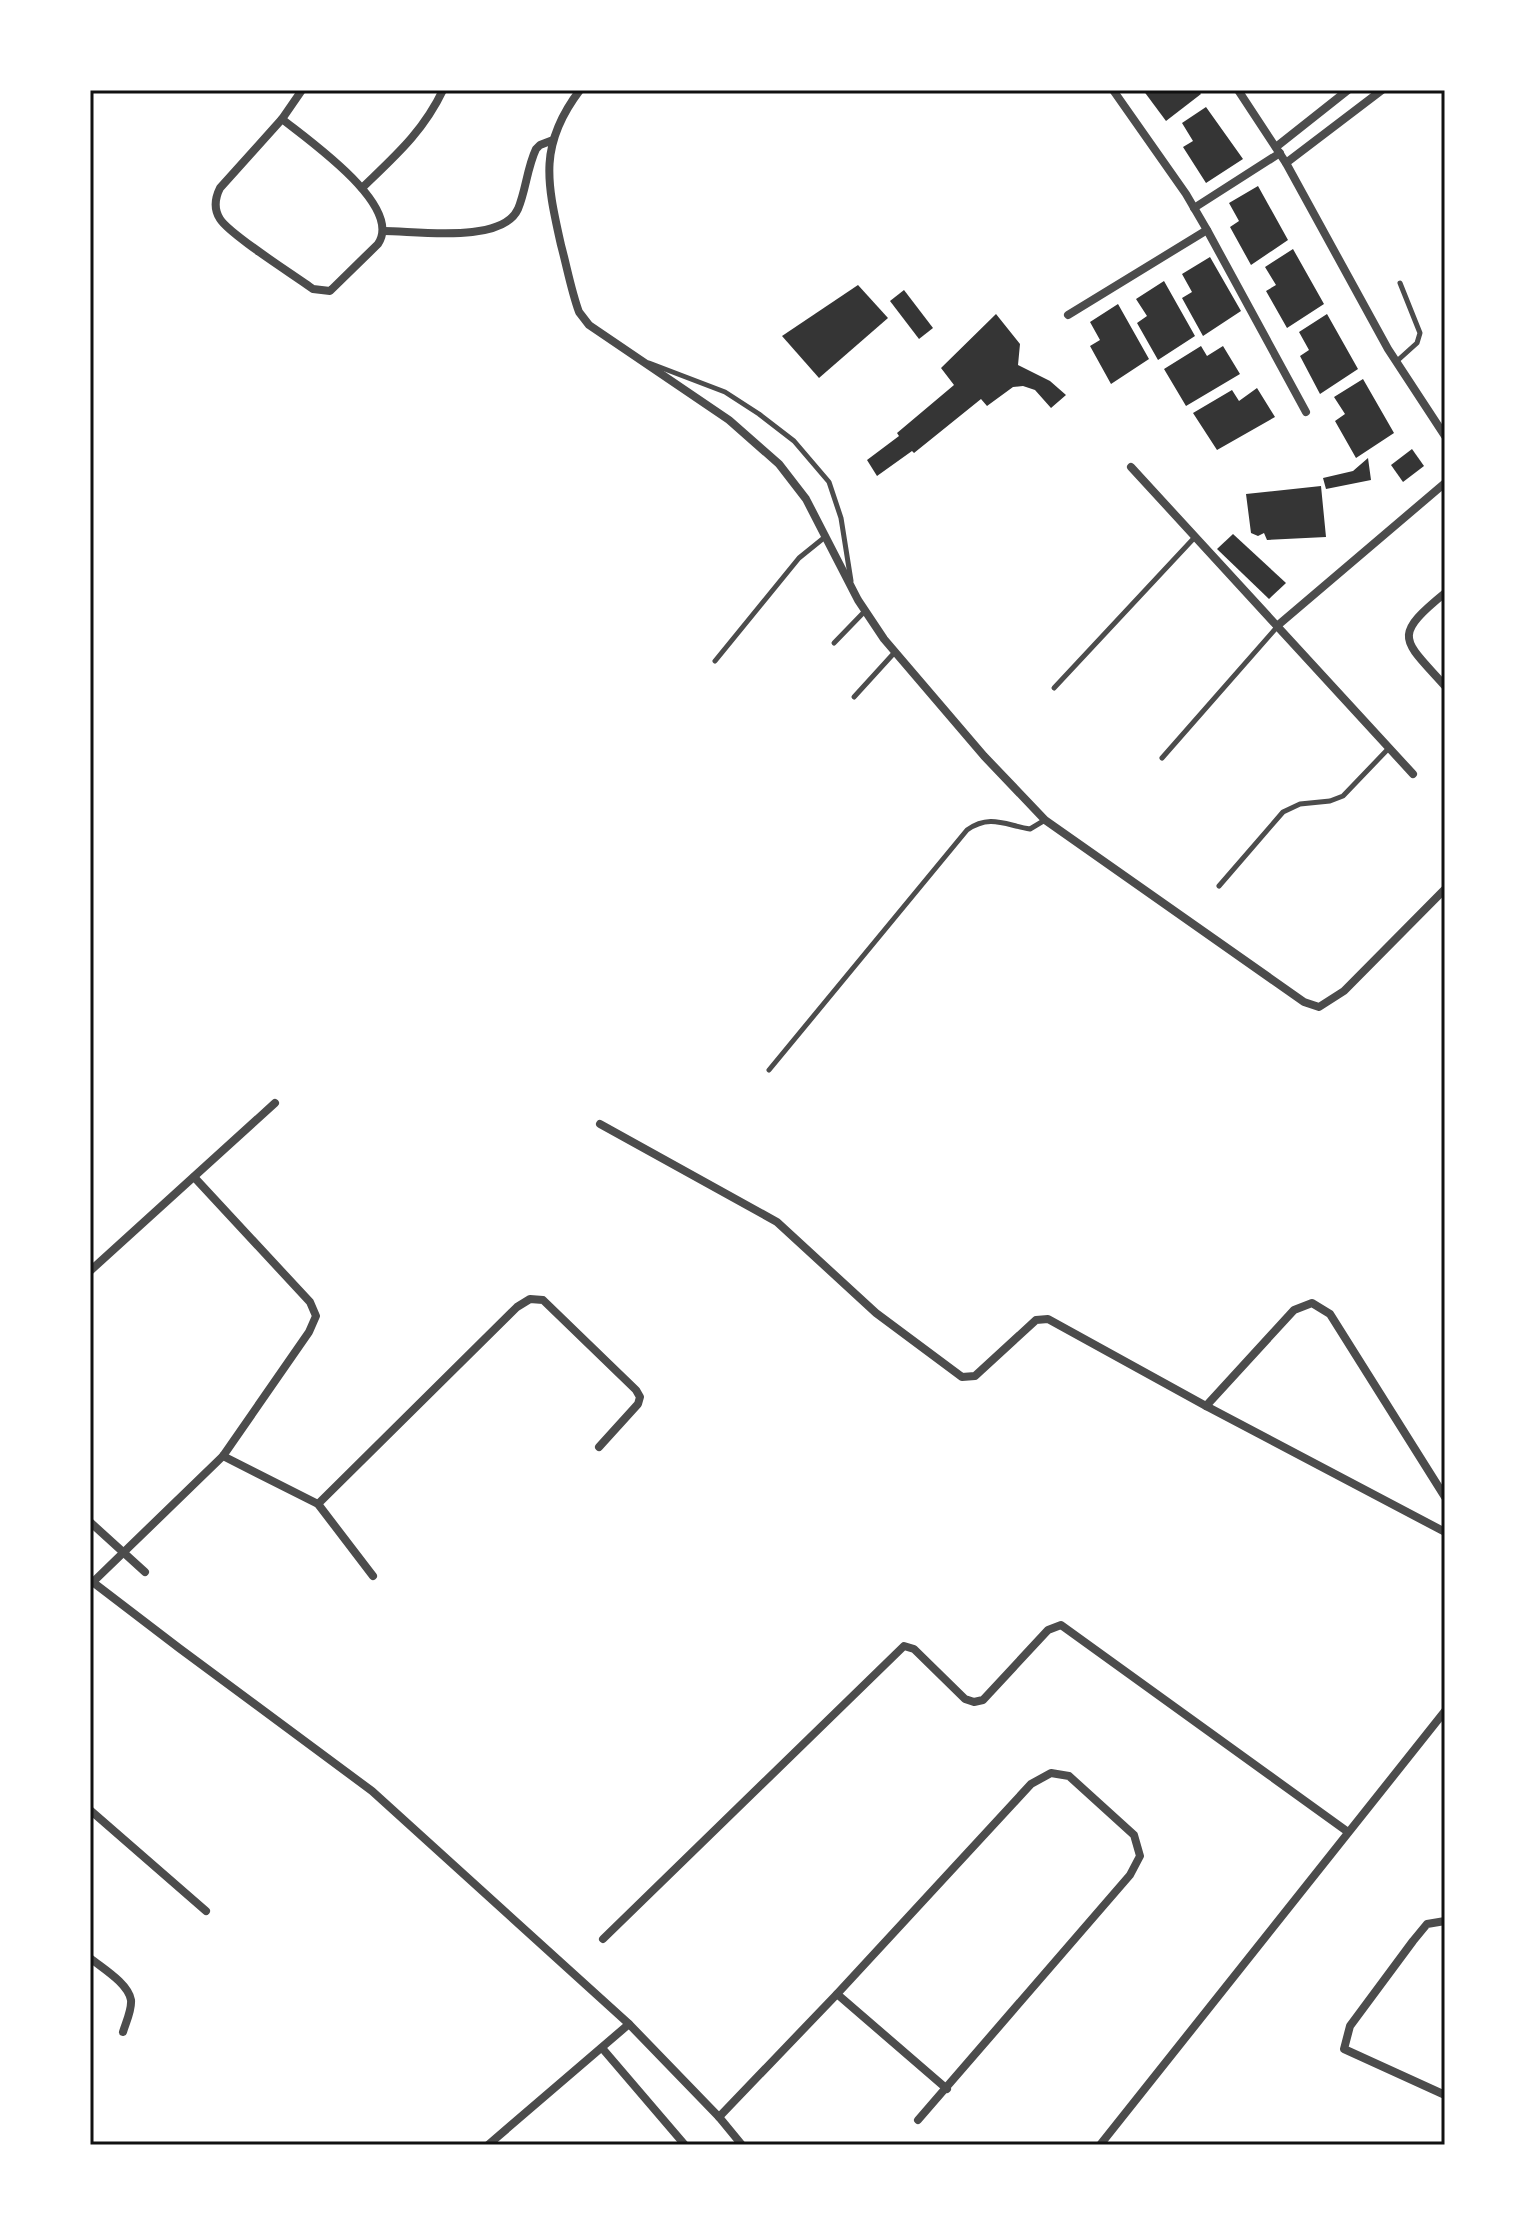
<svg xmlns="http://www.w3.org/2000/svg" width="1535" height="2235" viewBox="0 0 1535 2235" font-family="Mulish,sans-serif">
  <rect width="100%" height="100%" fill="#fff"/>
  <g fill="#353535">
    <path d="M1143,90H1198L1201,94L1166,121Z"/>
    <path d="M1206,107L1243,159L1206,183L1183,147L1193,141L1182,123Z"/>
    <path d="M1258,186L1288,240L1251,265L1230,227L1239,221L1229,203Z"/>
    <path d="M1293,249L1324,304L1287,328L1266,291L1276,285L1265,267Z"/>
    <path d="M1210,257L1241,311L1203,336L1182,298L1192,292L1182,274Z"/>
    <path d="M1164,281L1195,336L1158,360L1137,323L1147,316L1136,299Z"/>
    <path d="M858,285L888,318L819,378L782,336Z"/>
    <path d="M904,290L933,328L919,339L890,301Z"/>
    <path d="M1118,304L1149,359L1111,384L1090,346L1100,340L1090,322Z"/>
    <path d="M996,314L1020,344L1018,365L1050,381L1066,395L1051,408L1035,390L1023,386L1013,387L987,406L981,399L914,453L912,451L877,476L867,460L899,436L897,433L954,385L941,368Z"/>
    <path d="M1327,314L1358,369L1320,394L1300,356L1309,350L1299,332Z"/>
    <path d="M1201,346L1207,356L1223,346L1240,374L1186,406L1164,369Z"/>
    <path d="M1363,379L1394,433L1356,458L1335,421L1345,414L1334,397Z"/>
    <path d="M1257,388L1275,417L1217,450L1193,413L1232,390L1239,401Z"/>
    <path d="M1412,449L1424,466L1403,482L1391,465Z"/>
    <path d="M1368,458L1371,480L1326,489L1323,478L1353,471Z"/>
    <path d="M1321,486L1326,537L1267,540L1264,533L1258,536L1251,533L1246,494Z"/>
    <path d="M1233,534L1286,583L1269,599L1217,549Z"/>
  </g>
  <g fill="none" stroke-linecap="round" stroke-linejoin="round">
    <g stroke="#4c4c4c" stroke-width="5">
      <path d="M1397,361L1417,343L1420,333L1400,283"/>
      <path d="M649,363L725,392L759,414L794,441L829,482L841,518L851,581"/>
      <path d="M834,643L865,611"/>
      <path d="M715,661L799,558L825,537"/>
      <path d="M1054,688L1195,537"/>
      <path d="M854,697L895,652"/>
      <path d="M1162,758L1277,627"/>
      <path d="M1219,886L1283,812L1300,804L1330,801L1343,796L1389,748"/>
      <path d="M769,1070L967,830C990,814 1005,825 1030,829L1045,820"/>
    </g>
    <g stroke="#4c4c4c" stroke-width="8">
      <path d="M580,90C538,145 547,182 561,245C567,267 571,290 579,312L589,325L729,420L779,464L806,499L858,600L884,639L984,756L1045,820L1304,1002L1319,1007L1344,991L1445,889"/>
      <path d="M1113,90L1186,194L1207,230L1306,412"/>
      <path d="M1238,90L1286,163L1388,349L1445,436"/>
      <path d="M282,119C308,140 404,206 378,244L330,291L313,289C294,275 230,235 220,219C213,208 215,198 220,188Z"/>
      <path d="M282,119L302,90"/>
      <path d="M1276,147L1348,90"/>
      <path d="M1286,163L1382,90"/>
      <path d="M362,188C395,156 423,132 443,90"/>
      <path d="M1194,208L1280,153"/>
      <path d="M384,231C417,231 502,244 518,209C526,190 527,168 536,149L540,145L553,140"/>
      <path d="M1068,315L1207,230"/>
      <path d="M1131,467L1413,774"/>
      <path d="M1445,593C1391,637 1403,639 1445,686"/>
      <path d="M1277,626L1445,483"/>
      <path d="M600,1124L777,1222L876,1313L962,1377L975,1376L1036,1320L1048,1319L1206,1406L1445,1532"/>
      <path d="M90,1271L275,1103"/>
      <path d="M1206,1406L1294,1310L1312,1303L1330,1314L1445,1497"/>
      <path d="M223,1456L318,1504L373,1576"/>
      <path d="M318,1504L517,1307L530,1299L543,1300L636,1390L640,1397L638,1404L599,1447"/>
      <path d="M90,1522L145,1572"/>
      <path d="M90,1580L179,1648L372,1791L629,2024L719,2117L742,2145"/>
      <path d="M93,1582L223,1456L309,1332L316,1316L310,1302L194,1177"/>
      <path d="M90,1810L206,1911"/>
      <path d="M1445,1921L1427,1924L1413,1941L1350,2026L1344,2049L1445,2095"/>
      <path d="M603,1939L904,1646L914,1649L965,1699L974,1702L983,1700L1048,1630L1061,1625L1348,1832"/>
      <path d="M90,1958C102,1968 128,1983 131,2000C132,2010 126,2022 123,2032"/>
      <path d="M837,1994L947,2089"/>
      <path d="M602,2048L685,2145"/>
      <path d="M719,2117L837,1994L1031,1784L1051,1773L1069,1776L1134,1835L1140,1856L1130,1875L918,2120"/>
      <path d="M488,2145L629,2024"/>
      <path d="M1100,2145L1445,1711"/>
    </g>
  </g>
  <rect width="1535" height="2235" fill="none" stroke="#ffffff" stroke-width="184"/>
  <rect x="92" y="92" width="1351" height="2051" fill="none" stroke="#111" stroke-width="3"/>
</svg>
